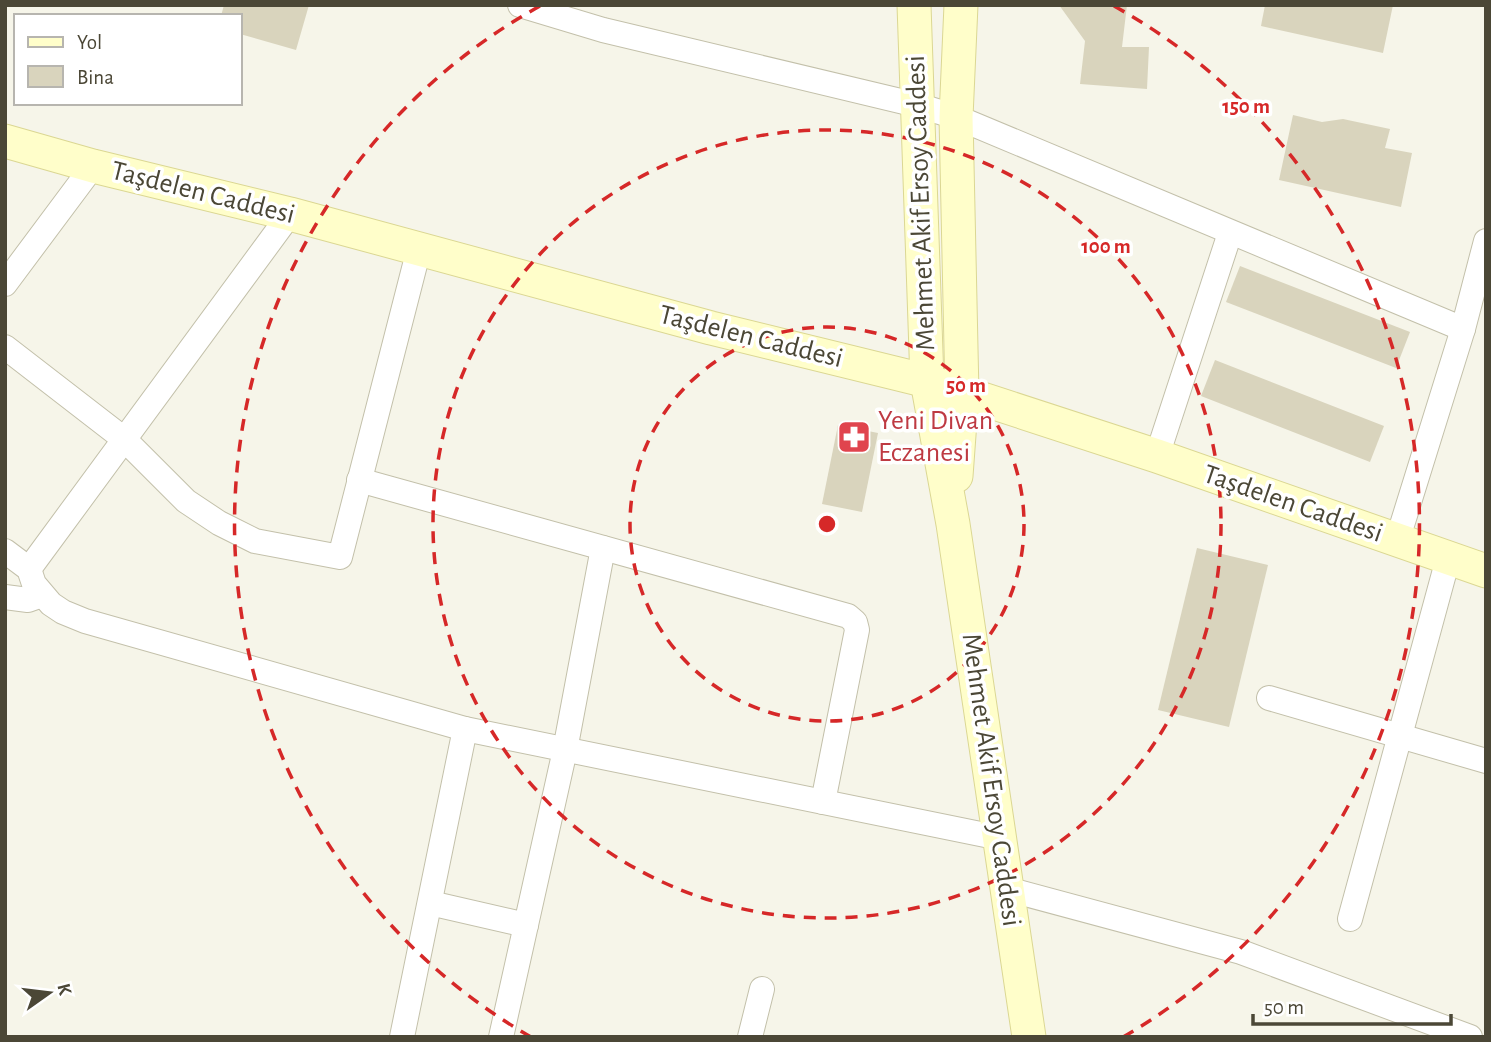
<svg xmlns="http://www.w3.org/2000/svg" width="1491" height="1042" viewBox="0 0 1491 1042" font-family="'Alegreya Sans',sans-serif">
  <rect width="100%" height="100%" fill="#f6f5e9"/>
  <g fill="#d9d4bd">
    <path d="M224,5H309L296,50L240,34V16H221Z"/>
    <path d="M1059,5H1127L1122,47H1149L1147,89L1080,84L1085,41Z"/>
    <path d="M1265,5H1393L1383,53L1261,26Z"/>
    <path d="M1293,115L1322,122L1343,119L1390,129L1385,148L1412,153L1401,207L1279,180Z"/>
    <path d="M1240,266L1410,332L1396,368L1226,302Z"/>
    <path d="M1215,360L1384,426L1370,462L1201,396Z"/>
    <path d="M838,425L878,433L862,512L822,504Z"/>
    <path d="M1197,548L1268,565L1229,727L1158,710Z"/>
  </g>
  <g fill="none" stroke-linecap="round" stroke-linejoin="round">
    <defs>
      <g id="street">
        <path d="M520,5L603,30L917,105L956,117L1463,329"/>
        <path d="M5,284L93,166"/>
        <path d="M5,347L124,439L186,501L219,523L255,541L340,557L419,249"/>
        <path d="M1157,456L1230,233"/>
        <path d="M359,480L848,616L855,622L857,630L823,802"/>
        <path d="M1397,541L1463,329L1486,241"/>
        <path d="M5,551L29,569L34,584L51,604L63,612L85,621L465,729L1000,838"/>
        <path d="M29,569L290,214"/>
        <path d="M5,597L28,600L42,595"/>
        <path d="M1269,698L1486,761"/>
        <path d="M1007,889L1241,952L1470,1037"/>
        <path d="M430,903L526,925"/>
        <path d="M1350,919L1448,559"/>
        <path d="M402,1037L465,729"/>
        <path d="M501,1037L565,750L603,548"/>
        <path d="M750,1037L762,989"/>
      </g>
      <g id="secondary">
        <path d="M914,5L927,381L953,524L1029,1037"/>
        <path d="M5,141L93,166L290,214L711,328L927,381L1157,456L1486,571"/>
        <path d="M956,476L962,394L956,117L961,5"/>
      </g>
    </defs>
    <use href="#street" stroke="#c3c0aa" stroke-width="26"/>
    <use href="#secondary" stroke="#dbd793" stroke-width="35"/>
    <use href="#street" stroke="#fff" stroke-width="24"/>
    <use href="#secondary" stroke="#fffeca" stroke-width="33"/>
  </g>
  <g fill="none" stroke="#d62828" stroke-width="3.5" stroke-dasharray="12 9">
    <circle cx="827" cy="524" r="197"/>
    <circle cx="827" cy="524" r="394"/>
    <path d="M531 1037A592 592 0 0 1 540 6M1114 6A592 592 0 0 1 1123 1037"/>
  </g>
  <defs>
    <symbol id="pharmacy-square" viewBox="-11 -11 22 22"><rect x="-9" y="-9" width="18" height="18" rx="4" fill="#e0444e" stroke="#fff"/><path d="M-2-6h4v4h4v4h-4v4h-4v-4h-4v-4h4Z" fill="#fff"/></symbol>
  </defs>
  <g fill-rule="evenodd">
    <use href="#pharmacy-square" x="835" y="418" width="38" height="38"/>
  </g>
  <g text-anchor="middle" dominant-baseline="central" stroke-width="7" stroke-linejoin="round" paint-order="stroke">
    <g font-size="28" fill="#4b4736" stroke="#fff">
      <text transform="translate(203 193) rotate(14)">Taşdelen Caddesi</text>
      <text transform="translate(921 203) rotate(-92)">Mehmet Akif Ersoy Caddesi</text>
      <text transform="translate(751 337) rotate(14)">Taşdelen Caddesi</text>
      <text transform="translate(1293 504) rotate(19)">Taşdelen Caddesi</text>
      <text transform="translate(991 780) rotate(82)">Mehmet Akif Ersoy Caddesi</text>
    </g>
    <g font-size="28" fill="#be3a42" stroke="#fff" text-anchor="start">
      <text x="878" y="421">Yeni Divan<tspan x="878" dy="32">Eczanesi</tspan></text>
    </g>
  </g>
  <circle cx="827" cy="524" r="10" fill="#d62828" stroke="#fff" stroke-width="3.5"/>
  <g font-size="21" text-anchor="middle" font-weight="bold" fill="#d62828" stroke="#fff" stroke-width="7" stroke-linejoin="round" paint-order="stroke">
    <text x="1246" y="113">150 m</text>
    <text x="1106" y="253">100 m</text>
    <text x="966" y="392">50 m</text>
  </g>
  <rect width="1491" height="1042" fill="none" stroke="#4b4736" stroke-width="14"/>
  <rect x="14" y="14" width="228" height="91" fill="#ffffff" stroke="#b7b5af" stroke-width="2"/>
  <rect x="28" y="37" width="35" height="10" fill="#fffeca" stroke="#b7b5af" stroke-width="2"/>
  <text x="77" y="49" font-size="21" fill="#4b4736">Yol</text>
  <rect x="28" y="66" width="35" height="21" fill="#d9d4bd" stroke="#b7b5af" stroke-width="2"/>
  <text x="77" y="84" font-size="21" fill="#4b4736">Bina</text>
  <g transform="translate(49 993) rotate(76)" stroke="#ffffff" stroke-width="5" paint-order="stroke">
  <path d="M0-5L12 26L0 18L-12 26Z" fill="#4b4736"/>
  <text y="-10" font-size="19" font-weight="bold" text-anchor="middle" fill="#4b4736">K</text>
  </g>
  <path d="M1253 1014v10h198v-10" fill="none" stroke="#4b4736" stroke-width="3.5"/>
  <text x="1264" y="1014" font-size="21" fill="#4b4736" stroke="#ffffff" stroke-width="5" paint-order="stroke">50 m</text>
</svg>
